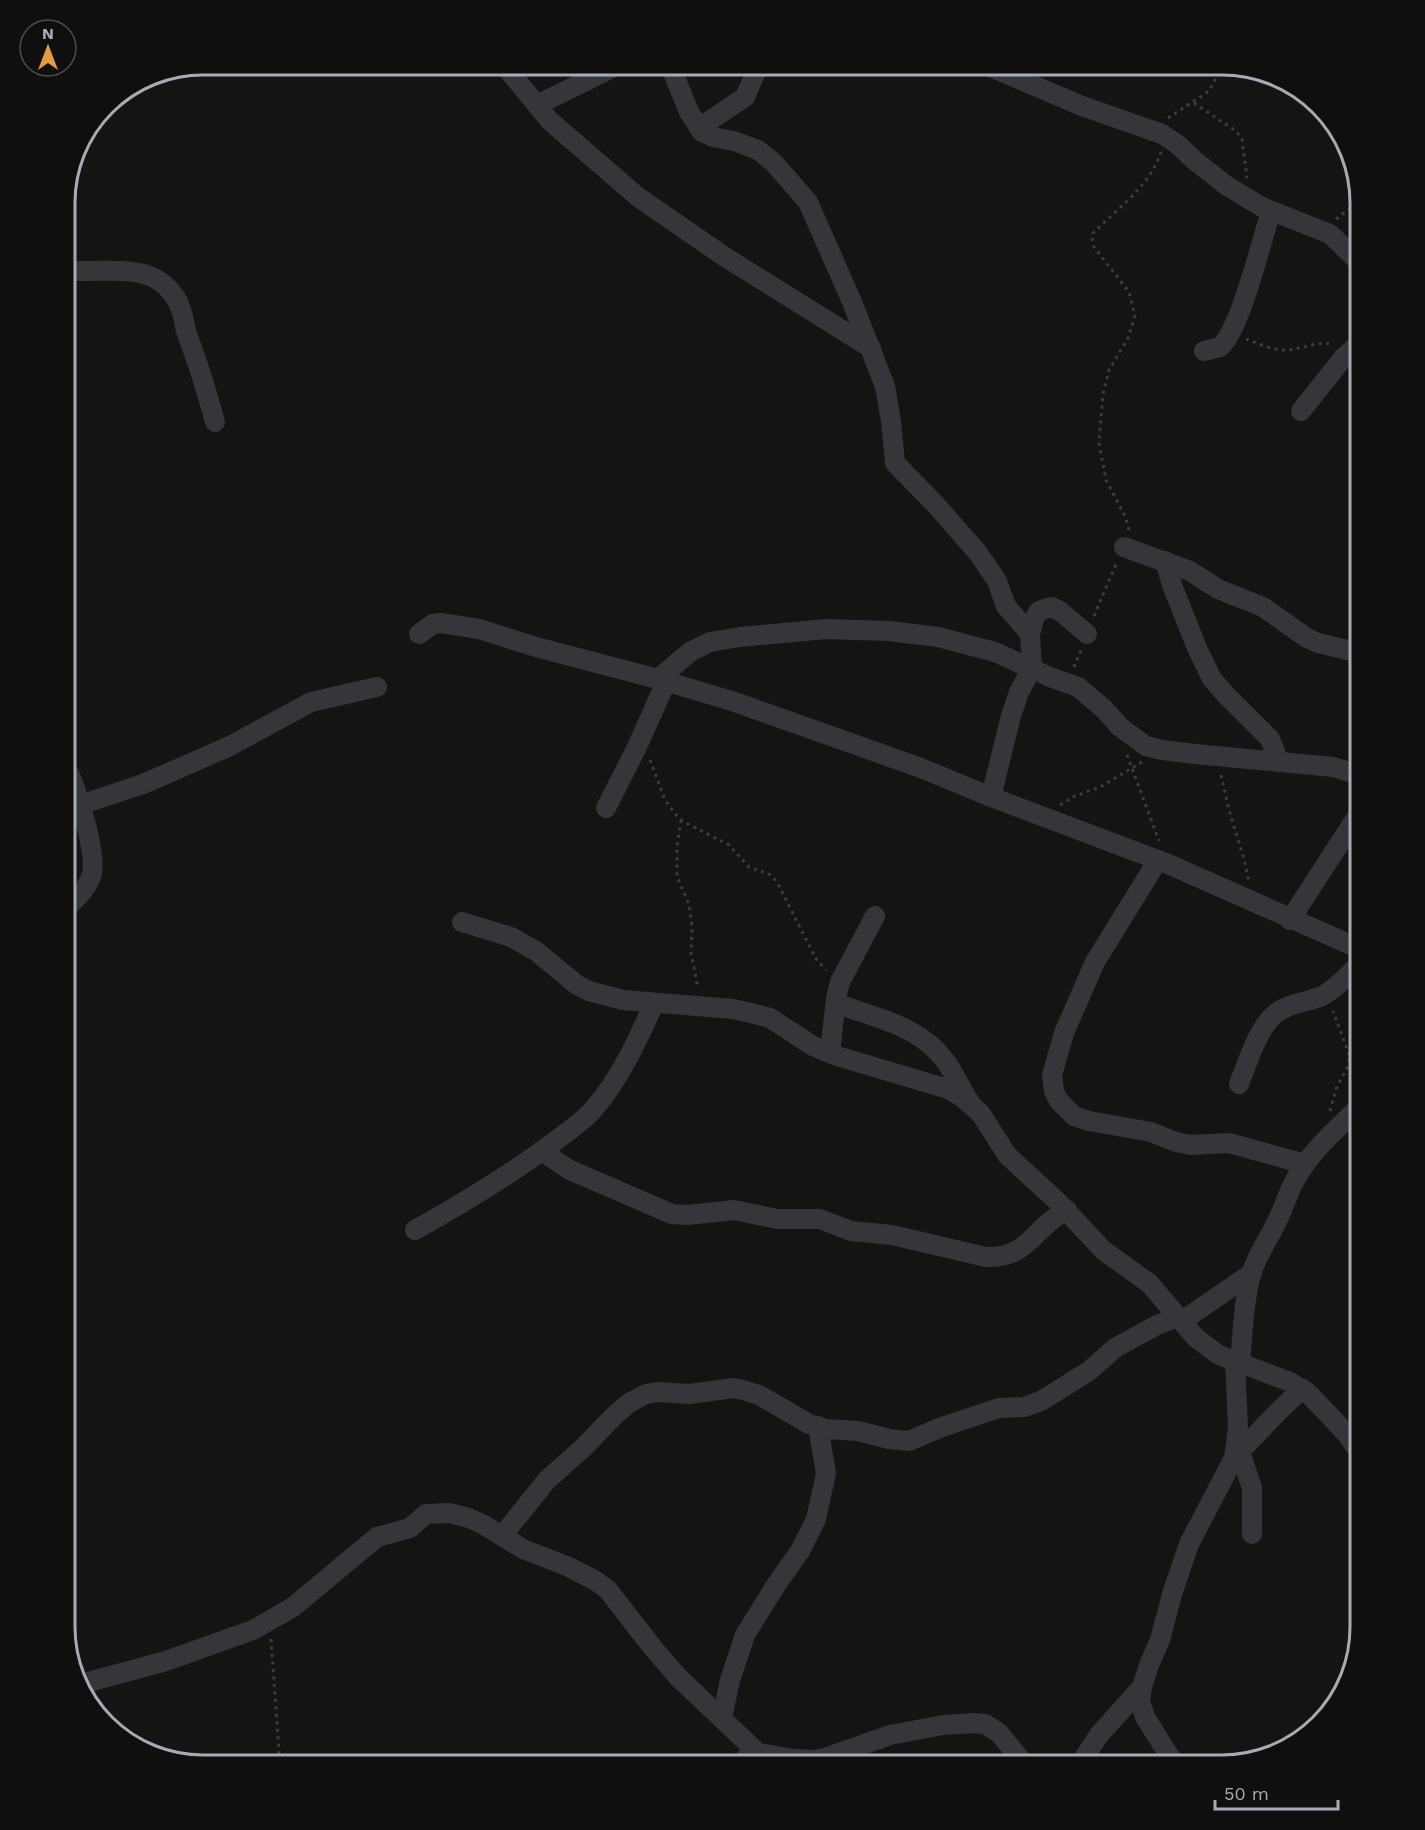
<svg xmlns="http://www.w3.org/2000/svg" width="1425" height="1830" viewBox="0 0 1425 1830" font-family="'Work Sans',sans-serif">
  <rect width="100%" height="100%" fill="#141415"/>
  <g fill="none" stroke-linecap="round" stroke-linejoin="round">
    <g stroke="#3b3d41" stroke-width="3" stroke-dasharray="3 4.5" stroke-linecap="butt">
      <path d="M1287,82L1339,131"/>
      <path d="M1194,103L1236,131L1242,139L1247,178"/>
      <path d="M1168,118L1209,91L1223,65"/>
      <path d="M1353,204L1358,195"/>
      <path d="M1336,219L1360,201"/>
      <path d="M1246,339C1258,343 1271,350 1284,350C1302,350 1314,341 1333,344"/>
      <path d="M1129,530L1125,516L1106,480L1099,443L1103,394L1109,370L1128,338L1135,316L1129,292L1094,247L1092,238L1093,233C1117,209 1150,186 1161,152"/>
      <path d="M1094,616L1117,562"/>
      <path d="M1074,667L1081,650"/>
      <path d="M1127,755L1159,841"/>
      <path d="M650,760L665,800L677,816L684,822L729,845L749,867L771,875L777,882L816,959L826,970"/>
      <path d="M1221,775L1229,810L1244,859L1249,882"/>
      <path d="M1060,805L1073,797L1102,786L1142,762"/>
      <path d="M681,820L677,846V877L689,904L692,926L691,953L698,988"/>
      <path d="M1330,1111L1336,1089L1348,1066L1350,1057L1333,1011"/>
      <path d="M271,1639L280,1765"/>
    </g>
    <g stroke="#35363a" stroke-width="20">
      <path d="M504,65L550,121L638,197L725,257L871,348"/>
      <path d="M670,65L689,112L702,132L713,137L734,141L758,150L773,162L808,202L852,302L885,386L891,421L895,463L936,505L978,553L997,581L1006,606L1030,634"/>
      <path d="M986,65L1082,106L1162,134L1177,144L1194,160L1227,186L1262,207L1330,234L1360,263"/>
      <path d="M537,105L618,65"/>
      <path d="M699,128L745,97L759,65"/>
      <path d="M65,271C89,272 132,267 152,277C164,282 176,295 180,307C184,316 184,325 187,334C198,363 207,392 215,422"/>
      <path d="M1204,351L1220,347C1240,331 1262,239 1271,211"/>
      <path d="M1301,411L1344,357L1360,343"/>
      <path d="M1124,547L1190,571L1218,589L1263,607L1307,638L1318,643L1360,653"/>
      <path d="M1165,561L1172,585L1197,648L1212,679L1226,695L1270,739L1279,762"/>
      <path d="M419,634L433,624L441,623L479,629L536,647L658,679L735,702L921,768L991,797L1166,863L1360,949"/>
      <path d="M658,679L690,652L710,642L740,637L826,629L889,631L938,637L995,652L1050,677L1078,687L1104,709L1120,727L1146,746L1162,750L1195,754L1333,767L1360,775"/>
      <path d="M991,797L1011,716L1019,692L1032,668L1030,634L1034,619L1039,611L1051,607L1060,611L1087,634"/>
      <path d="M606,808L636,749L666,682"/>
      <path d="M65,810L143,784L166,774L230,746L311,702L377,687"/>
      <path d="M1158,860L1095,962L1064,1033L1052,1075L1054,1091L1059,1101L1074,1116L1089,1121L1151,1132L1176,1142L1191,1145L1229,1143L1305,1164"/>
      <path d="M65,909C75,900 86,890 91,877C99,855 75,785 65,764"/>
      <path d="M1290,920L1360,812"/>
      <path d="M462,922L511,937L536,951L577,985L589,991L623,1000L733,1009L751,1013L770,1018L813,1046L837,1056L948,1089L962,1097L981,1114L1007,1155L1058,1202L1104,1251L1149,1283L1196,1338L1219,1355L1290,1382L1307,1392L1345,1432L1360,1453"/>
      <path d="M836,1003C874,1018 916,1024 943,1058C954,1071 960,1088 970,1102"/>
      <path d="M830,1053L836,998L840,982L875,916"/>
      <path d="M1239,1084C1247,1064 1258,1028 1275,1014C1288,1003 1306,1003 1322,996C1336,989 1349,974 1360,963"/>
      <path d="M541,1151L570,1170L672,1214L687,1215L734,1210L777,1219H820L851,1231L892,1235L986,1257C1030,1258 1033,1227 1067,1210"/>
      <path d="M415,1230C463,1203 510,1175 554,1142C567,1132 582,1122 593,1110C620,1079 637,1041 654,1004"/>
      <path d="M1182,1321L1252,1273"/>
      <path d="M1240,1362C1243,1333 1243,1303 1251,1275C1256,1256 1269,1239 1277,1221C1284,1208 1287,1195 1294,1182C1310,1151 1336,1130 1360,1106"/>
      <path d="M1240,1452L1252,1488V1534"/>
      <path d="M1234,1458C1257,1435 1277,1410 1303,1389"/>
      <path d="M502,1536L547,1480L583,1448L614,1416L629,1403L646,1394L658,1392L689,1394L734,1388L743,1390L759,1395L809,1424L826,1429L858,1431L889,1439L909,1441L942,1427L999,1408L1024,1407L1041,1401L1089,1371L1115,1348L1157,1325L1178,1317"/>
      <path d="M81,1684L166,1661L253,1630L293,1607L377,1537L410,1528L426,1514L449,1513L469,1518L484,1525L523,1549L569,1567L596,1581L608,1590L653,1648L678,1677L758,1753L794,1759L814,1760L825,1758L890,1735L943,1725L974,1723L985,1724L999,1733L1025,1765"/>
      <path d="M722,1718L730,1680L745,1635L776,1585L800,1551L816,1519L826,1473L818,1426"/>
      <path d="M741,1765L753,1749"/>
      <path d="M1079,1765L1099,1735L1142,1687"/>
      <path d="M1175,1765L1145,1717L1140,1701L1142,1687L1149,1665L1160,1640L1172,1594L1189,1544L1234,1458L1238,1428L1235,1361"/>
    </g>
  </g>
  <path d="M0 0H1425V1830H0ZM203 75H1222A128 128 0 0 1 1350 203V1627A128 128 0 0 1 1222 1755H203A128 128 0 0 1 75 1627V203A128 128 0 0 1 203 75Z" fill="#0f0f10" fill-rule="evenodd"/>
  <path fill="none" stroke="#a7acb4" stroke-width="3" d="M203 75H1222A128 128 0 0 1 1350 203V1627A128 128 0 0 1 1222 1755H203A128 128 0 0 1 75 1627V203A128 128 0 0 1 203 75Z"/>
  <g transform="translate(48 48)"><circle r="28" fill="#0f0f10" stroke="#4c4e52" stroke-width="1.5"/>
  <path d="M0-4.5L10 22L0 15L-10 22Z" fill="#df9c43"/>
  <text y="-9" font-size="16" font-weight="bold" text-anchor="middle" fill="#a7acb4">N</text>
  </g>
  <path d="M1215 1800v9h123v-9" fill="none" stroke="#a7acb4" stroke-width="3"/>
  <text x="1224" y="1800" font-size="18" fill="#a7acb4" stroke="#0f0f10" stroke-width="4.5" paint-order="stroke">50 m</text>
</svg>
